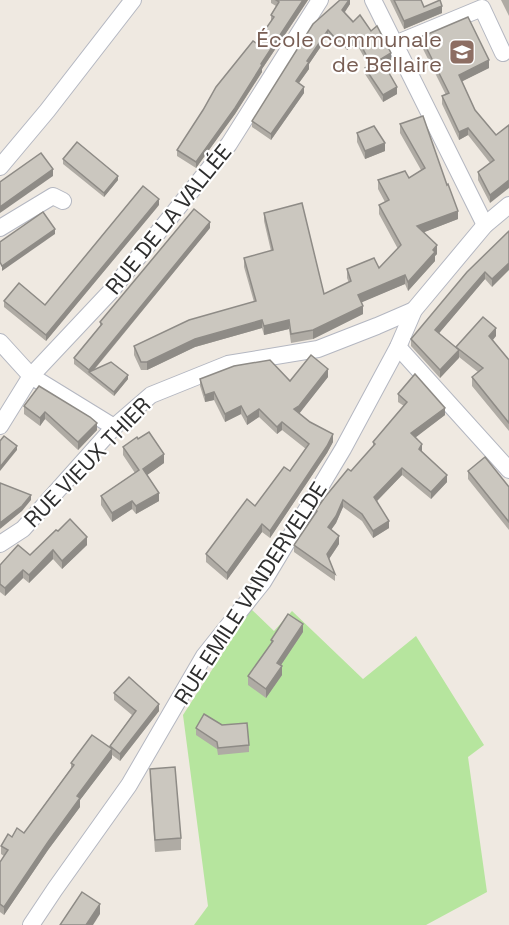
<svg xmlns="http://www.w3.org/2000/svg" width="509" height="925" viewBox="0 0 509 925" font-family="'Space Grotesk',sans-serif">
  <rect width="100%" height="100%" fill="#efe9e1"/>
  <path fill="#b6e59e" d="M251,609L274,631L292,611L363,679L416,636L484,745L468,757L487,892L426,925H194L208,906L183,715Z"/>
  <g fill="none" stroke-linecap="round" stroke-linejoin="round">
    <defs>
      <g id="minor">
        <path d="M373,0L485,225"/>
        <path d="M395,44L482,8L503,53"/>
        <path d="M0,167L47,111L133,0"/>
        <path d="M0,228L53,196L63,201"/>
        <path d="M0,342L31,376L114,427"/>
        <path d="M398,347L509,470"/>
        <path d="M0,426L31,376L111,291L229,144L320,0"/>
        <path d="M0,544L23,529L114,427L151,395L228,364L318,349L377,326L414,310"/>
        <path d="M31,925L55,889L129,785L204,656L263,582L343,449L398,347L414,310L485,225L509,205"/>
      </g>
    </defs>
    <use href="#minor" stroke="#b4b7c1" stroke-width="18"/>
    <use href="#minor" stroke="#fff" stroke-width="16"/>
  </g>
  <g fill="#afaba4">
    <path d="M271,0H308L262,69V72L235,114L196,168L177,156V150L256,43L271,21V15L276,6L271,3Z"/>
    <path d="M350,0V4L345,12L391,60L384,64L397,94L383,102L365,74V68L369,66L356,43L347,50L339,41L335,44L328,36L309,64V69L299,83L304,93L271,140L252,127V121Z"/>
    <path d="M390,0H421L424,7L442,13L404,29Z"/>
    <path d="M501,0H509V16Z"/>
    <path d="M421,37L489,68L462,81L475,110L496,135L490,203L478,180V172L490,163L468,135L459,140L442,104V96L446,95L421,45Z"/>
    <path d="M400,124L458,219L424,232L437,254L435,256V261L408,291L405,284L361,302L363,314L313,339L291,343L289,329L264,335L262,328L195,347L147,370H141L134,355V346L254,302L244,267V258L271,251L264,221V213L324,294L349,283L347,278V269L379,268L398,249L379,214V205L385,202L378,189V180L409,178L421,170L400,133Z"/>
    <path d="M357,133L385,151L365,159L357,142Z"/>
    <path d="M63,159L118,180L104,197L63,164Z"/>
    <path d="M159,205L46,341L4,307V301L45,305Z"/>
    <path d="M210,228L94,370L128,379L114,396L74,364V358L100,326V322Z"/>
    <path d="M509,231L492,287L485,279L439,333L456,348L496,336L493,340L509,360V431L472,386V377L478,372L459,357L440,378L411,346V339Z"/>
    <path d="M328,377L299,413L333,442L327,453L270,538L262,532L227,580L206,562V554L290,471L306,449L282,430L277,434L259,417L247,425L241,414L225,422L214,400L205,402L200,386V379L290,381Z"/>
    <path d="M39,386L97,430L78,450L45,419L40,426L24,414V406Z"/>
    <path d="M398,394L445,415L415,437L422,451V452L447,482L431,499L402,475L377,501L389,528L373,538L362,521L343,507L336,523L331,530L339,544L329,559L335,574V581L294,552V545L316,513V510L373,447V442L404,406L398,402Z"/>
    <path d="M123,447L164,463L147,475L159,501L136,514L132,509L112,522L101,505V496L135,473L123,455Z"/>
    <path d="M468,471L509,487V530L468,479Z"/>
    <path d="M58,531L87,545L62,569L53,559L29,583L23,578L5,596L0,592V565L30,555Z"/>
    <path d="M303,632L281,665L282,675L266,698L248,685V676L271,644V640Z"/>
    <path d="M114,693L159,711L120,761L112,755V758L80,800V807L48,850L4,915L0,912V862L4,856L1,854V846L12,837L24,833L71,768V763L110,748V746L132,715L114,700Z"/>
    <path d="M196,728L249,745V752L218,755L217,749L196,735Z"/>
    <path d="M150,769L181,838V850L155,852L150,781Z"/>
  </g>
  <g fill="#8e8b86">
    <path d="M303,0H308L262,69V72L235,114L196,168V162Z"/>
    <path d="M349,0H350V4L342,16V10Z"/>
    <path d="M442,6V13L404,29V21Z"/>
    <path d="M328,30V36L309,64V69L296,87V81L307,61Z"/>
    <path d="M339,35V41L335,44V38Z"/>
    <path d="M356,36V43L347,50V44Z"/>
    <path d="M391,53V60L381,65V59Z"/>
    <path d="M489,60V68L459,83V75Z"/>
    <path d="M304,87V93L271,140V134Z"/>
    <path d="M397,87V94L383,102V95Z"/>
    <path d="M468,128V135L459,140V132Z"/>
    <path d="M385,143V151L365,159V151Z"/>
    <path d="M53,169V176L0,213V207Z"/>
    <path d="M118,176V180L104,197V193Z"/>
    <path d="M509,180V188L490,203V195Z"/>
    <path d="M159,199V205L46,341V335Z"/>
    <path d="M458,211V219L417,235V226Z"/>
    <path d="M210,222V228L91,373L89,372V376V370Z"/>
    <path d="M55,229V234L2,271V266Z"/>
    <path d="M437,245V254L435,256V261L408,291V282Z"/>
    <path d="M509,263V270L492,287V279Z"/>
    <path d="M485,272V279L435,338V330Z"/>
    <path d="M405,275V284L358,304V295Z"/>
    <path d="M363,306V314L313,339V330Z"/>
    <path d="M262,320V328L195,347L147,370V362L195,339Z"/>
    <path d="M289,320V329L264,335V326Z"/>
    <path d="M496,328V336L489,344V336Z"/>
    <path d="M459,350V358L440,378V370Z"/>
    <path d="M328,369V377L299,414L294,409Z"/>
    <path d="M128,375V379L114,396V392Z"/>
    <path d="M214,392V400L205,402V395Z"/>
    <path d="M241,406V414L225,422V414Z"/>
    <path d="M445,408V415L411,441V433Z"/>
    <path d="M259,409V417L247,425V417Z"/>
    <path d="M45,412V419L40,426V418Z"/>
    <path d="M282,422V430L277,434V427Z"/>
    <path d="M97,423V430L78,450V442Z"/>
    <path d="M333,434V442L327,453L270,538V531Z"/>
    <path d="M422,444V451L419,456V449Z"/>
    <path d="M17,446V450L0,471V467Z"/>
    <path d="M164,454V463L143,478V469Z"/>
    <path d="M402,468V475L374,504V497Z"/>
    <path d="M447,475V482L431,499V492Z"/>
    <path d="M159,493V501L136,514V506Z"/>
    <path d="M31,495V500L22,511L0,529V523Z"/>
    <path d="M343,500V507L336,523L328,534V527Z"/>
    <path d="M132,501V509L112,522V513Z"/>
    <path d="M389,521V528L373,538V531Z"/>
    <path d="M262,524V532L227,580V573Z"/>
    <path d="M339,536V544L327,562V554Z"/>
    <path d="M87,537V545L62,569V561Z"/>
    <path d="M53,550V559L29,583V575Z"/>
    <path d="M23,570V578L5,596V588Z"/>
    <path d="M303,624V632L277,671V663Z"/>
    <path d="M282,666V675L266,698V689Z"/>
    <path d="M159,704V711L120,761V754Z"/>
    <path d="M112,749V758L80,800V807L48,850L4,915V907L77,796Z"/>
    <path d="M100,904V914L93,925H86Z"/>
  </g>
  <g fill="#cbc7bf" stroke="#8e8b86" stroke-width="1.5">
    <path d="M276,0H303L261,64L262,65L235,108L196,162L177,150L203,110L216,87L253,41L256,43L274,17L271,15L279,2Z"/>
    <path d="M340,0H349L342,10L353,22L360,15L371,31L377,26L391,53L381,59L397,87L383,95L365,68L379,60L371,64L356,36L347,44L339,35L335,38L328,30L307,61L309,62L296,81L304,87L271,134L252,121L313,24Z"/>
    <path d="M394,0H421L424,7L440,0L442,6L404,21Z"/>
    <path d="M468,17L489,60L459,75L475,110L496,135L509,125V180L490,195L478,172L494,160L468,128L459,132L442,96L449,93L421,37Z"/>
    <path d="M423,116L447,185L448,184L458,211L417,226L437,245L433,250L435,252L408,282L405,275L358,295L363,306L313,330L291,334L289,320L264,326L262,320L195,339L147,362H141L134,346L189,320L256,301L244,258L273,250L264,213L302,203L324,294L351,281L347,269L374,258L379,268L401,245L379,205L389,200L378,180L405,171L409,178L425,168L400,124Z"/>
    <path d="M374,126L385,143L365,151L357,133Z"/>
    <path d="M77,142L118,176L104,193L63,159Z"/>
    <path d="M41,153L53,169L0,207V182Z"/>
    <path d="M143,186L159,199L46,335L4,301L19,283L45,305Z"/>
    <path d="M194,209L210,222L89,370L74,358L102,324L100,322L125,292Z"/>
    <path d="M43,212L55,229L2,266L0,262V242Z"/>
    <path d="M509,231V263L492,279L485,272L435,330L459,350L440,370L411,339L467,272Z"/>
    <path d="M483,317L496,328L489,336L509,360V423L472,377L483,368L456,347Z"/>
    <path d="M311,355L328,369L299,406L294,409L310,422L333,434L327,446L270,531L262,524L227,573L206,554L247,499L255,506L284,467L290,471L309,444L282,422L277,427L259,409L247,417L241,406L225,414L214,392L205,395L200,379L234,366L270,360L290,381Z"/>
    <path d="M111,362L128,375L114,392L89,372Z"/>
    <path d="M415,374L445,408L411,433L422,444L419,449L447,475L431,492L402,468L374,497L389,521L373,531L362,514L343,500L336,516L328,527L339,536L327,554L335,574L294,545L317,511L316,510L325,497L348,469L351,471L375,444L373,442L407,402L398,394Z"/>
    <path d="M39,386L90,417L97,423L78,442L45,412L40,418L24,406Z"/>
    <path d="M149,432L164,454L143,469L159,493L136,506L132,501L112,513L101,496L139,470L123,447L137,437L138,439Z"/>
    <path d="M4,436L17,446L0,467V441Z"/>
    <path d="M485,457L509,487V522L468,471Z"/>
    <path d="M0,483L31,495L22,506L0,523Z"/>
    <path d="M70,519L87,537L62,561L53,550L29,575L23,570L5,588L0,584V565L18,545L30,555L56,530L58,531Z"/>
    <path d="M288,614L303,624L277,663L282,666L266,689L248,676L273,641L271,640Z"/>
    <path d="M129,677L159,704L120,754L110,746L136,711L114,693Z"/>
    <path d="M204,714L222,725L247,723L249,745L218,748L217,742L196,728Z"/>
    <path d="M92,735L112,749L77,796L80,798L48,842L4,907L0,904V862L8,850L1,846L8,834L12,837L17,828L24,833L74,765L71,763Z"/>
    <path d="M175,767L181,838L155,840L150,769Z"/>
    <path d="M82,892L100,904L86,925H60Z"/>
  </g>
  <defs>
    <symbol id="school-square" viewBox="-11 -11 22 22"><rect x="-9" y="-9" width="18" height="18" rx="4" fill="#8d6e63" stroke="#fff"/><path d="M0-5L7-2L0 1L-7-2ZM-4 1L0 2.5L4 1V4Q0 6-4 4Z" fill="#fff"/></symbol>
  </defs>
  <g fill-rule="evenodd">
    <use href="#school-square" x="447" y="37" width="30" height="30"/>
  </g>
  <g text-anchor="middle" dominant-baseline="central" stroke-width="4.5" stroke-linejoin="round" paint-order="stroke">
    <g font-size="22" fill="#785e54" stroke="#fff" text-anchor="end">
      <text x="442" y="39">École communale<tspan x="442" dy="25">de Bellaire</tspan></text>
    </g>
    <g font-size="22" fill="#2e2e2e" stroke="#fff">
      <text transform="translate(168 219) rotate(-51)">RUE DE LA VALLÉE</text>
      <text transform="translate(87 462) rotate(-46)">RUE VIEUX THIER</text>
      <text transform="translate(250 593) rotate(-57)">RUE EMILE VANDERVELDE</text>
    </g>
  </g>
</svg>
